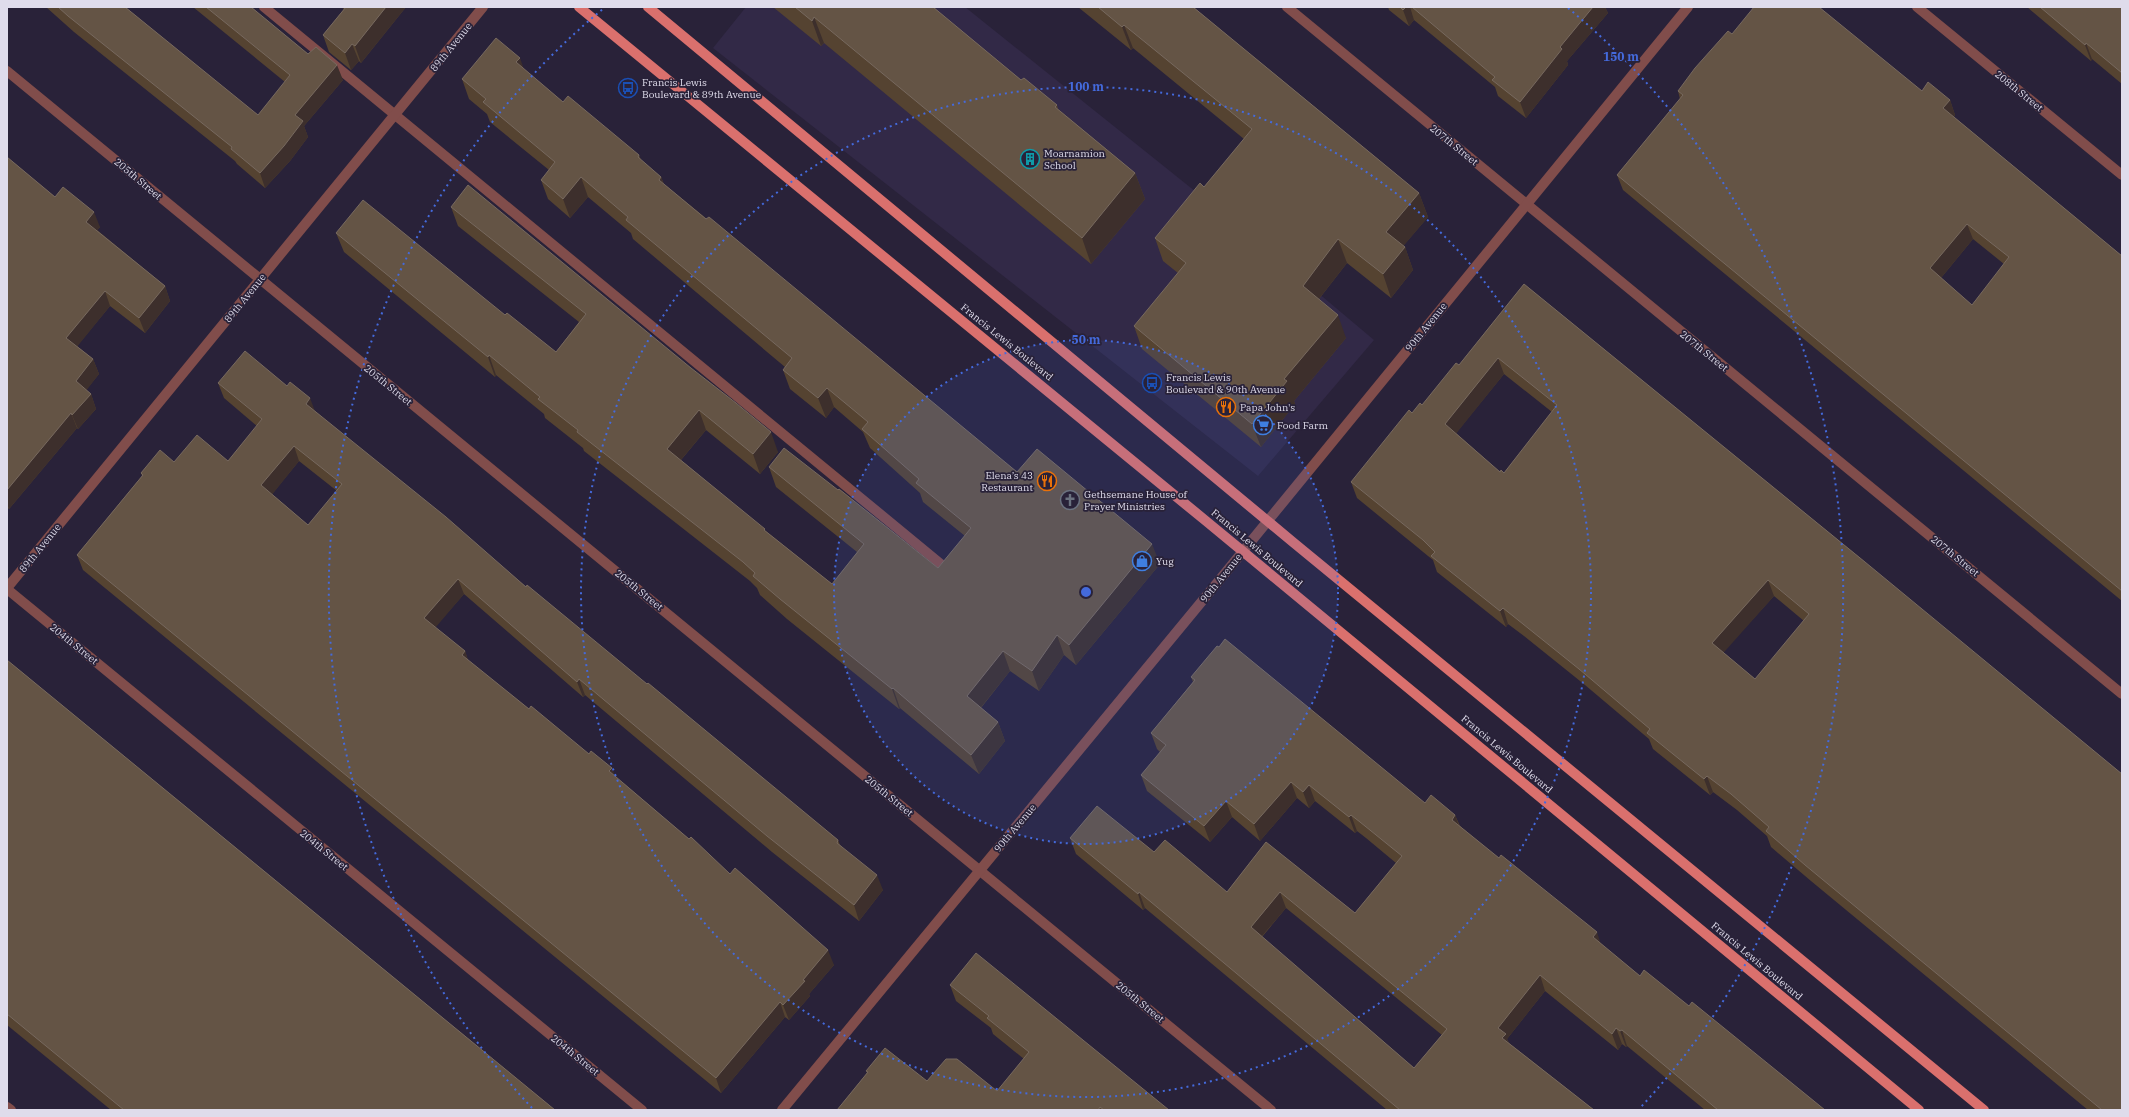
<svg xmlns="http://www.w3.org/2000/svg" width="2129" height="1117" viewBox="0 0 2129 1117" font-family="'IBM Plex Serif',serif">
  <rect width="100%" height="100%" fill="#292239"/>
  <path fill="#322947" d="M746,7H965L1241,228L1374,340L1258,476L713,48Z"/>
  <g fill="none" stroke-linecap="round" stroke-linejoin="round">
    <path stroke="#814d4b" stroke-width="10" d="M264,7L942,565"/>
    <g stroke="#814d4b" stroke-width="10">
      <path d="M1287,7L2122,694"/>
      <path d="M1917,7L2122,175"/>
      <path d="M7,71L1271,1110"/>
      <path d="M7,588L483,7"/>
      <path d="M7,589L642,1110"/>
      <path d="M7,1107L11,1110"/>
      <path d="M782,1110L1217,583L1688,7"/>
    </g>
    <g stroke="#da706d" stroke-width="10">
      <path d="M579,7L1206,521L1919,1110"/>
      <path d="M648,7L1294,543L1984,1110"/>
    </g>
  </g>
  <g fill="#554331" fill-rule="evenodd">
    <path d="M46,7H125L258,115L285,82L193,7H251L308,54L343,80L304,126L308,137L290,161L265,188L237,164L235,161L74,32Z"/>
    <path d="M341,7H406L361,63L359,61L351,70L329,52L323,35L344,9Z"/>
    <path d="M773,7H933L1021,80L1057,105L1058,109L1135,173L1145,199L1091,264L824,43L821,46Z"/>
    <path d="M1078,7H1193L1419,193L1428,217L1403,246L1405,247L1413,270L1391,298L1347,263L1319,299L1346,338L1294,401L1295,404L1261,447L1142,349L1134,326L1178,273L1163,261L1155,238L1204,187L1244,139L1133,48L1131,50Z"/>
    <path d="M1388,7H1605L1608,13L1567,61L1568,65L1526,118L1498,96L1495,87L1414,20L1409,26L1389,10Z"/>
    <path d="M2027,7H2122V84L2092,59L2091,61Z"/>
    <path d="M1732,34L1950,100L1955,115L1954,117L2122,256V601L1623,190L1617,175L1680,99L1678,91ZM1973,239L2004,264L1972,305L1941,278Z"/>
    <path d="M524,69L563,102L639,155L641,160L661,177L664,184L1017,472L1160,564L1076,665L1064,655L1039,691L1010,671L981,708L998,722L1005,741L979,774L900,708L899,709L787,619L760,595L757,588L750,581L584,451L583,448L545,418L544,414L496,375L495,377L344,252L336,233L505,315L556,352L579,322L458,226L451,207L778,452L760,474L706,430L681,460L767,532L832,584L857,552L776,487L769,467L838,490L938,568L965,536L923,502L920,493L870,448L863,432L834,407L826,418L790,389L783,370L785,367L633,239L631,233L588,197L570,218L548,199L541,180L549,170L490,122L487,114L469,99L462,79Z"/>
    <path d="M7,157L55,197L100,227L97,230L165,286L170,301L145,333L110,306L77,346L93,359L99,374L86,390L91,394L96,409L78,429L77,428L9,509L7,507Z"/>
    <path d="M1524,284L1865,562L2122,1110H2088L1811,881L1771,847L1767,836L1737,810L1713,792L1710,795L1653,749L1649,739L1585,685L1524,636L1508,624L1506,627L1437,572L1433,560L1428,556L1357,498L1351,482L1412,413L1422,405L1459,365ZM1504,374L1552,412L1504,473L1500,472L1456,433ZM1774,596L1804,621L1755,679L1723,652Z"/>
    <path d="M218,383L315,411L526,587L838,840L840,845L883,890L859,921L772,852L585,695L583,697L464,594L435,627L465,651L468,660L529,709L615,776L730,874L834,965L809,994L810,996L789,1020L785,1017L721,1093L83,570L77,555L142,476L141,473L174,462L228,461L257,426L224,398ZM299,461L337,491L308,525L272,494Z"/>
    <path d="M7,660L555,1110H111L7,1025Z"/>
    <path d="M1191,677L1425,803L1455,815L1460,826L1601,944L1640,976L1689,1006L1825,1110H1705L1627,1046L1626,1047L1622,1044L1618,1050L1545,991L1507,1039L1509,1043L1594,1110H1387L1145,908L1143,910L1076,854L1070,838L1154,852L1227,892L1266,842L1355,913L1396,863L1366,838L1357,831L1355,833L1315,801L1309,808L1297,798L1260,841L1232,817L1210,842L1147,791L1141,775L1160,752L1157,749L1151,733L1193,682ZM1286,908L1442,1035L1414,1068L1262,937Z"/>
    <path d="M950,985L1169,1110H837L867,1073L866,1071L927,1081L997,1091L1024,1059L993,1034L991,1028L956,1001Z"/>
  </g>
  <g fill="#3d2f2c">
    <path d="M386,7H406L361,63L355,46Z"/>
    <path d="M1406,7H1410L1414,20L1409,26L1403,10Z"/>
    <path d="M1593,7H1605L1608,13L1567,61L1568,65L1526,118L1520,102L1560,47Z"/>
    <path d="M814,17L824,43L821,46L812,21Z"/>
    <path d="M1124,25L1133,48L1131,50L1122,27Z"/>
    <path d="M2086,43L2092,59L2091,61L2085,45Z"/>
    <path d="M352,44L359,61L351,70L345,53Z"/>
    <path d="M520,58L527,78L516,62Z"/>
    <path d="M337,65L343,80L304,126L308,137L290,161L265,188L260,173L295,115Z"/>
    <path d="M1950,100L1955,115L1948,124L1943,108Z"/>
    <path d="M1135,173L1145,199L1091,264L1082,238Z"/>
    <path d="M581,177L588,197L570,218L563,199Z"/>
    <path d="M661,177L668,196L659,180Z"/>
    <path d="M1419,193L1428,217L1395,256L1386,232Z"/>
    <path d="M94,212L100,227L92,237L86,222Z"/>
    <path d="M1967,224L1973,239L1936,284L1930,268Z"/>
    <path d="M1338,239L1347,263L1311,309L1303,286Z"/>
    <path d="M1405,247L1413,270L1391,298L1383,274Z"/>
    <path d="M165,286L170,301L145,333L139,318Z"/>
    <path d="M105,291L110,306L72,353L66,338Z"/>
    <path d="M1338,315L1346,338L1294,401L1295,404L1261,447L1252,424L1284,379Z"/>
    <path d="M489,355L496,375L495,377L488,357Z"/>
    <path d="M1498,358L1504,374L1451,440L1445,424Z"/>
    <path d="M93,359L99,374L82,396L76,381Z"/>
    <path d="M827,388L834,407L826,418L818,398Z"/>
    <path d="M91,394L96,409L78,429L72,415Z"/>
    <path d="M310,398L316,414L306,404Z"/>
    <path d="M699,410L706,430L674,468L667,449Z"/>
    <path d="M71,413L77,428L9,509L7,503V490Z"/>
    <path d="M771,432L778,452L760,474L753,454Z"/>
    <path d="M294,446L299,461L267,501L261,485Z"/>
    <path d="M1152,544L1160,564L1076,665L1069,645Z"/>
    <path d="M458,579L464,594L430,634L424,618Z"/>
    <path d="M1768,580L1774,596L1718,659L1712,643Z"/>
    <path d="M1503,608L1508,624L1506,627L1500,611Z"/>
    <path d="M1057,635L1064,655L1039,691L1032,671Z"/>
    <path d="M465,651L470,666L462,655Z"/>
    <path d="M1003,651L1010,671L974,716L967,696Z"/>
    <path d="M579,679L585,695L583,697L577,682Z"/>
    <path d="M893,688L900,708L899,709L892,689Z"/>
    <path d="M998,722L1005,741L979,774L971,755Z"/>
    <path d="M612,768L618,783L609,771Z"/>
    <path d="M1707,776L1713,792L1710,795L1704,779Z"/>
    <path d="M1291,782L1297,798L1260,841L1254,824Z"/>
    <path d="M1309,785L1315,801L1309,808L1303,792Z"/>
    <path d="M1226,801L1232,817L1210,842L1204,826Z"/>
    <path d="M1351,815L1357,831L1355,833L1349,817Z"/>
    <path d="M1455,815L1461,831L1452,820Z"/>
    <path d="M877,875L883,890L859,921L854,905Z"/>
    <path d="M1139,892L1145,908L1143,910L1138,894Z"/>
    <path d="M1280,892L1286,908L1256,943L1251,927Z"/>
    <path d="M1597,932L1602,948L1593,937Z"/>
    <path d="M828,950L834,965L809,994L810,996L789,1020L783,1005L803,980Z"/>
    <path d="M1540,975L1545,991L1507,1039L1511,1050L1508,1054L1498,1028Z"/>
    <path d="M780,1002L785,1017L721,1093L716,1078Z"/>
    <path d="M1616,1028L1622,1044L1618,1050L1612,1034Z"/>
    <path d="M1622,1030L1627,1046L1626,1047L1620,1031Z"/>
  </g>
  <g fill="#645445" stroke="#77695f" fill-rule="evenodd">
    <path d="M58,7H125L258,115L290,75L206,7H251L308,54L316,47L337,65L295,115L303,121L284,146L260,173L231,149L232,147L68,16Z"/>
    <path d="M346,7H386L355,46L352,44L345,53L323,35Z"/>
    <path d="M795,7H933L1021,80L1024,78L1057,105L1055,107L1135,173L1082,238L814,17L812,21Z"/>
    <path d="M1098,7H1193L1419,193L1386,232L1405,247L1383,274L1338,239L1303,286L1338,315L1284,379L1287,381L1252,424L1134,326L1186,263L1155,238L1200,183L1204,187L1252,129L1124,25L1122,27Z"/>
    <path d="M1400,7H1406L1403,10Z"/>
    <path d="M1412,7H1593L1560,47L1562,49L1520,102L1492,80L1495,77Z"/>
    <path d="M1754,7H1819L1922,91L1928,82L1950,100L1943,108L2122,256V591L1617,175L1683,95L1678,91L1695,68L1728,31L1732,34ZM1967,224L2009,257L1972,305L1930,268Z"/>
    <path d="M2040,7H2122V73L2086,43L2085,45Z"/>
    <path d="M496,38L520,58L516,62L563,102L568,96L639,155L638,157L661,177L659,180L706,219L709,217L1017,472L1037,449L1152,544L1069,645L1057,635L1032,671L1003,651L967,696L998,722L971,755L893,688L892,689L780,599L753,576L755,573L743,562L577,432L578,430L538,399L540,397L489,355L488,357L336,233L363,200L505,315L507,313L556,352L586,314L451,207L468,185L691,368L736,403L771,432L753,454L699,410L667,449L765,529L764,530L832,584L864,544L769,467L784,448L838,490L839,489L938,568L971,528L916,483L919,479L862,429L868,422L827,388L818,398L783,370L792,358L626,220L628,217L581,177L563,199L541,180L555,162L483,102L486,99L462,79Z"/>
    <path d="M7,157L55,197L63,187L94,212L86,222L165,286L139,318L105,291L66,338L93,359L76,381L91,394L72,415L71,413L7,490Z"/>
    <path d="M1524,284L1865,562L2122,774V1110H2102L1805,865L1766,831L1769,827L1731,794L1707,776L1704,779L1647,733L1650,729L1579,669L1518,620L1503,608L1500,611L1431,556L1435,552L1423,540L1351,482L1409,410L1412,413L1420,403L1422,405L1456,363L1459,365ZM1498,358L1557,405L1504,473L1501,470L1500,472L1445,424ZM1768,580L1809,614L1755,679L1712,643Z"/>
    <path d="M245,351L287,386L290,382L310,398L306,404L446,517L526,587L527,585L647,684L648,683L838,840L837,843L877,875L854,905L767,836L579,679L577,682L458,579L424,618L465,651L462,655L529,709L531,706L589,754L591,751L612,768L609,771L689,839L691,837L730,874L735,868L828,950L803,980L805,981L783,1005L780,1002L716,1078L77,555L143,475L141,473L160,450L174,462L197,435L228,461L262,419L218,383ZM294,446L342,484L308,525L261,485Z"/>
    <path d="M1225,639L1425,803L1431,795L1455,815L1452,820L1499,858L1501,855L1597,932L1593,937L1640,976L1644,970L1689,1006L1692,1002L1825,1110H1718L1622,1030L1620,1031L1616,1028L1612,1034L1540,975L1498,1028L1506,1034L1502,1038L1594,1110H1400L1139,892L1138,894L1070,838L1097,806L1154,852L1165,840L1227,892L1266,842L1355,913L1402,856L1360,822L1351,815L1349,817L1309,785L1303,792L1291,782L1254,824L1226,801L1204,826L1141,775L1166,745L1151,733L1195,680L1191,677L1217,646L1219,647ZM1280,892L1447,1029L1414,1068L1251,927Z"/>
    <path d="M7,660L555,1110H124L7,1014Z"/>
    <path d="M976,953L1169,1110H1104L1100,1107L1098,1110H837L868,1072L866,1071L885,1048L927,1081L946,1059H957L997,1091L1029,1052L987,1018L989,1016L950,985Z"/>
  </g>
  <circle cx="1086" cy="592" r="252" fill="#446adc" fill-opacity=".12"/>
  <g fill="none" stroke="#446adc" stroke-width="2" stroke-dasharray="2 4">
    <circle cx="1086" cy="592" r="252"/>
    <circle cx="1086" cy="592" r="505"/>
    <path d="M532 1108A757 757 0 0 1 604 8M1568 8A757 757 0 0 1 1640 1108"/>
  </g>
  <defs>
    <symbol id="bus-ring" viewBox="-11 -11 22 22"><circle r="9.5" fill="#292239" stroke="#1a4fb4" stroke-width="1.5"/><path d="M-5-6H5V4H4V6H2V4H-2V6H-4V4H-5ZM-3.5-4V0h7V-4ZM-3.5 1.2v1.5H-2V1.2ZM2 1.2v1.5H3.5V1.2Z" fill="#1a4fb4"/></symbol>
    <symbol id="building-ring" viewBox="-11 -11 22 22"><circle r="9.5" fill="#292239" stroke="#0f9aa8" stroke-width="1.5"/><path d="M-4-6H4V6H1V3H-1V6H-4ZM-2.5-4.3h1.7v1.8h-1.7ZM.8-4.3h1.7v1.8H.8ZM-2.5-1h1.7V.8h-1.7ZM.8-1h1.7V.8H.8Z" fill="#0f9aa8"/></symbol>
    <symbol id="restaurant-ring" viewBox="-11 -11 22 22"><circle r="9.5" fill="#292239" stroke="#e8710a" stroke-width="1.5"/><path d="M-5-6h1v4h1v-4h1v4h1v-4h1v5L-1.5 .5V6h-2V.5L-5-1ZM5-6V6H3V1.5H1.5Q1.5-4 5-6Z" fill="#e8710a"/></symbol>
    <symbol id="supermarket-ring" viewBox="-11 -11 22 22"><circle r="9.5" fill="#292239" stroke="#3f7fe0" stroke-width="1.5"/><path d="M-6-5.5h2.5l.6 2H6L4.5 2H-2.5L-4.4-4H-6ZM-1.5 3.2a1.3 1.3 0 1 0 .1 0ZM3 3.2a1.3 1.3 0 1 0 .1 0Z" fill="#3f7fe0"/></symbol>
    <symbol id="church-ring" viewBox="-11 -11 22 22"><circle r="9.5" fill="#292239" stroke="#6b7280" stroke-width="1.5"/><path d="M-1.2-6h2.4v3.5h3.3v2.4h-3.3V6h-2.4V-.1h-3.3v-2.4h3.3Z" fill="#6b7280"/></symbol>
    <symbol id="shop-ring" viewBox="-11 -11 22 22"><circle r="9.5" fill="#292239" stroke="#3f7fe0" stroke-width="1.5"/><path d="M-5-2.5h2.3a2.7 3.5 0 0 1 5.4 0H5L5.5 6h-11ZM-1.5-2.5h3a1.5 2.3 0 0 0-3 0Z" fill="#3f7fe0"/></symbol>
  </defs>
  <g fill-rule="evenodd">
    <use href="#bus-ring" x="617" y="77" width="22" height="22"/>
    <use href="#building-ring" x="1019" y="148" width="22" height="22"/>
    <use href="#bus-ring" x="1141" y="372" width="22" height="22"/>
    <use href="#restaurant-ring" x="1215" y="396" width="22" height="22"/>
    <use href="#supermarket-ring" x="1252" y="414" width="22" height="22"/>
    <use href="#restaurant-ring" x="1036" y="470" width="22" height="22"/>
    <use href="#church-ring" x="1059" y="489" width="22" height="22"/>
    <use href="#shop-ring" x="1131" y="550" width="22" height="22"/>
  </g>
  <g text-anchor="middle" dominant-baseline="central" stroke-width="3.5" stroke-linejoin="round" paint-order="stroke">
    <g font-size="10" fill="#dfdceb" stroke="#292239">
      <text transform="translate(451 47) rotate(-51)">89th Avenue</text>
      <text transform="translate(2019 91) rotate(39)">208th Street</text>
      <text transform="translate(1454 145) rotate(39)">207th Street</text>
      <text transform="translate(138 179) rotate(40)">205th Street</text>
      <text transform="translate(245 298) rotate(-51)">89th Avenue</text>
      <text transform="translate(1426 327) rotate(-51)">90th Avenue</text>
      <text transform="translate(1007 342) rotate(39)">Francis Lewis Boulevard</text>
      <text transform="translate(1704 351) rotate(39)">207th Street</text>
      <text transform="translate(388 385) rotate(39)">205th Street</text>
      <text transform="translate(40 548) rotate(-51)">89th Avenue</text>
      <text transform="translate(1257 548) rotate(40)">Francis Lewis Boulevard</text>
      <text transform="translate(1955 556) rotate(39)">207th Street</text>
      <text transform="translate(1221 578) rotate(-51)">90th Avenue</text>
      <text transform="translate(639 590) rotate(39)">205th Street</text>
      <text transform="translate(74 644) rotate(39)">204th Street</text>
      <text transform="translate(1507 754) rotate(40)">Francis Lewis Boulevard</text>
      <text transform="translate(889 796) rotate(39)">205th Street</text>
      <text transform="translate(1015 828) rotate(-50)">90th Avenue</text>
      <text transform="translate(324 850) rotate(39)">204th Street</text>
      <text transform="translate(1757 961) rotate(40)">Francis Lewis Boulevard</text>
      <text transform="translate(1140 1002) rotate(39)">205th Street</text>
      <text transform="translate(575 1055) rotate(39)">204th Street</text>
    </g>
    <g font-size="10" fill="#dfdceb" stroke="#292239" text-anchor="start">
      <text x="642" y="82">Francis Lewis<tspan x="642" dy="12">Boulevard &amp; 89th Avenue</tspan></text>
      <text x="1044" y="153">Moarnamion<tspan x="1044" dy="12">School</tspan></text>
      <text x="1166" y="377">Francis Lewis<tspan x="1166" dy="12">Boulevard &amp; 90th Avenue</tspan></text>
      <text x="1240" y="407">Papa John's</text>
      <text x="1277" y="425">Food Farm</text>
      <text x="1033" y="475" text-anchor="end">Elena’s 43<tspan x="1033" dy="12">Restaurant</tspan></text>
      <text x="1084" y="494">Gethsemane House of<tspan x="1084" dy="12">Prayer Ministries</tspan></text>
      <text x="1156" y="561">Yug</text>
    </g>
  </g>
  <circle cx="1086" cy="592" r="6" fill="#446adc" stroke="#292239" stroke-width="2"/>
  <g font-size="12" text-anchor="middle" font-weight="bold" fill="#446adc" stroke="#292239" stroke-width="3.5" stroke-linejoin="round" paint-order="stroke">
    <text x="1621" y="61">150 m</text>
    <text x="1086" y="91">100 m</text>
    <text x="1086" y="344">50 m</text>
  </g>
  <rect width="2129" height="1117" fill="none" stroke="#dfdceb" stroke-width="16"/>
</svg>
